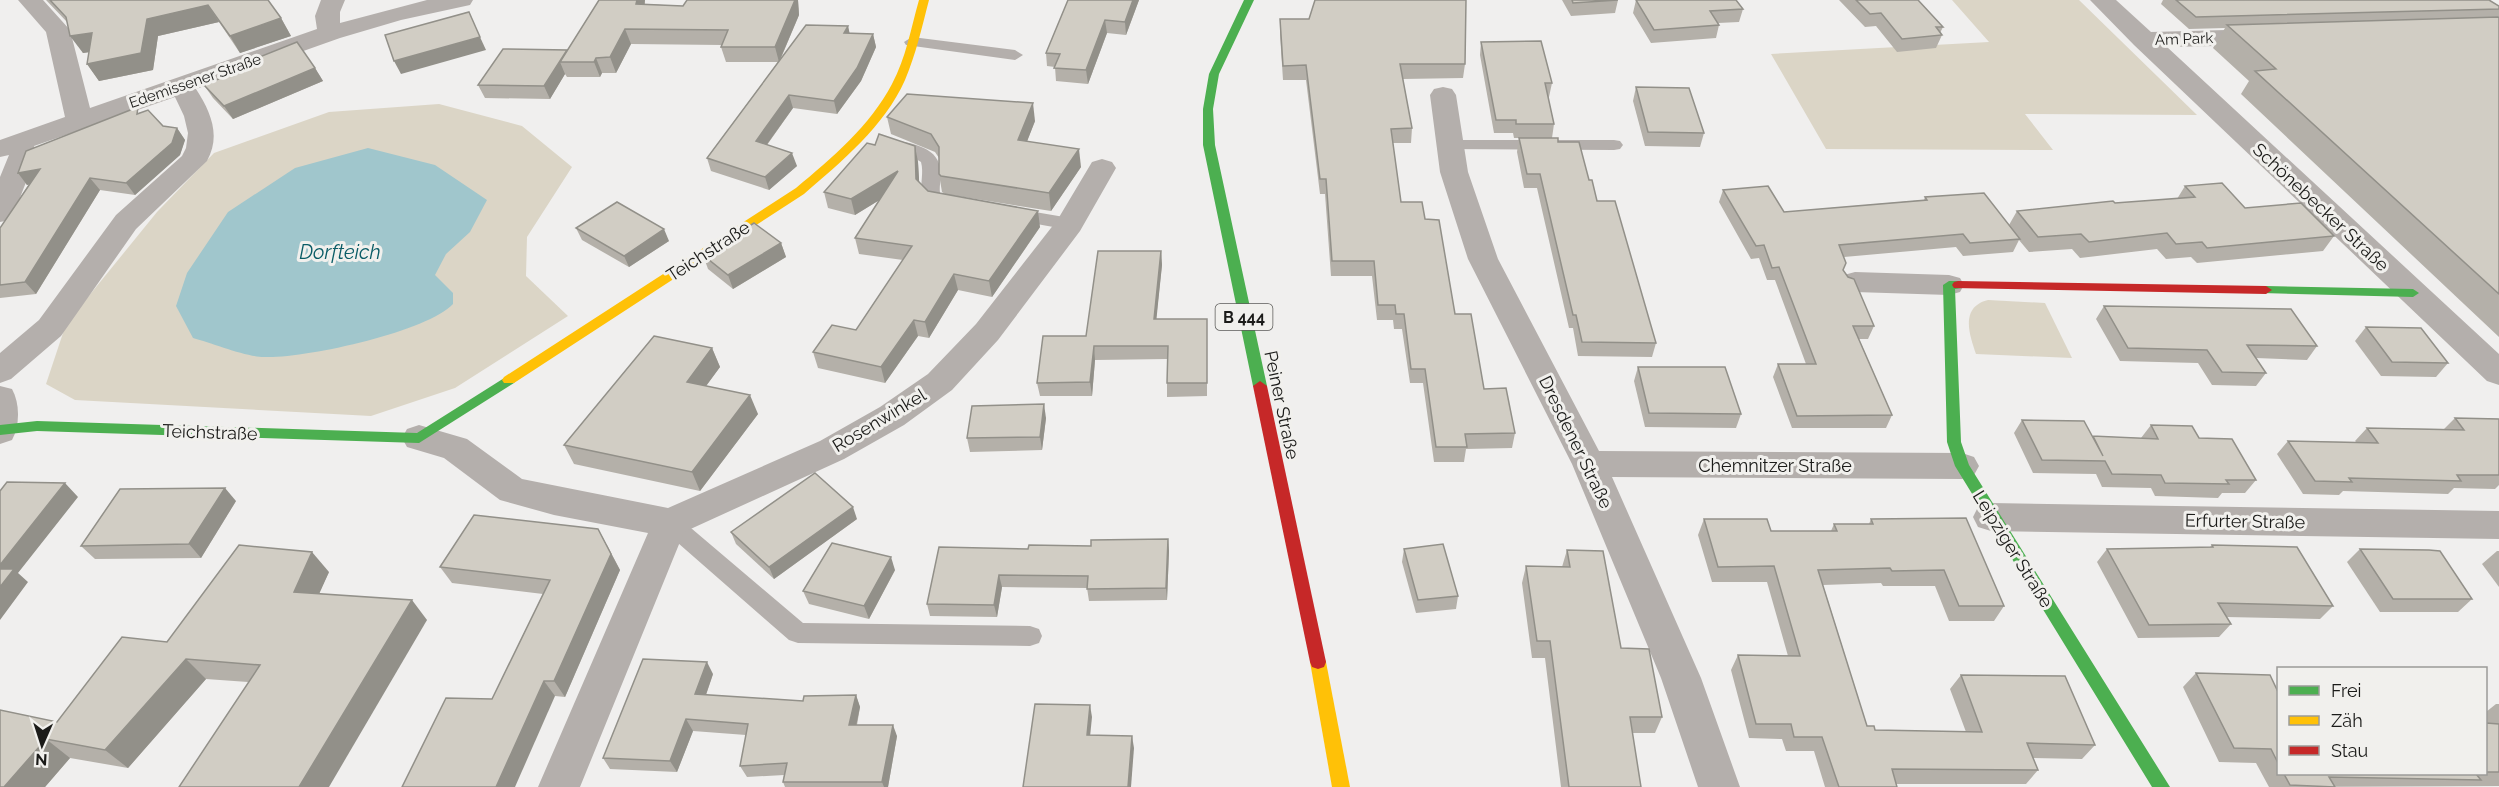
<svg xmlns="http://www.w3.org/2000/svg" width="2499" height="787" viewBox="0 0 2499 787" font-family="Raleway,sans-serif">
  <rect width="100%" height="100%" fill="#f0efee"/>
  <g fill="#dbd5c6">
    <path d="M1952,0H2079L2197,115L2025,114L2053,150L1826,149L1771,54L1989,42Z"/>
    <path d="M439,104L522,126L572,167L527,237L526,276L568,316L455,388L371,416L75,400L46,384L66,324L157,212L214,153L329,112Z"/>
    <path d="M1988,300L2045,303L2072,358L1976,354C1969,334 1960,307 1988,300Z"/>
  </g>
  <path fill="#a0c6cc" d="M368,148L435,165L487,200L470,232L446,254L435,275L453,293V304C427,332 303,359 264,357C246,357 212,343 193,338L176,306L187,273L228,212L295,168Z"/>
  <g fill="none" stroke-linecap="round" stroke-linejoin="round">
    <g fill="#b4afac" fill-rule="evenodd">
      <path d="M912,37L1015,50L1023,55L1015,60L906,45L904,42Z"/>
      <path d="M889,139C907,143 937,145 940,168C942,176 939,185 940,193L944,196L960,199L963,203L960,207C948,210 925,208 922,193C920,182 924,173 921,162L908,154L883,148L880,144L883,140Z"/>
      <path d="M1451,140H1614L1620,141L1623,145L1620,149L1614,150L1445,149L1442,145L1445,141Z"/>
      <path d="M1011,208L1070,218L1077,220L1079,224L1077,228L1070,230L1004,218L1002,214L1004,210Z"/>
      <path d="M670,514L678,517L803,623L1030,626L1039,629L1042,636L1039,643L1030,646L798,643L789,640L662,529L659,523L662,517Z"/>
    </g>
    <g fill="#b4afac" fill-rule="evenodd">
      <path d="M18,0H43L70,30L90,108L317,29L315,16L321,0H345L340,12V23L427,0H473L470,5L401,20L340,38L196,89C211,112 221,136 207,161L136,229L61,336L11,379L0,383V353L39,320L116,215L182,156L186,148L188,133L184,116L175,97L34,146L37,154L14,213L10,220L0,222V177L9,155L0,157V140L65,117L46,32Z"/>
      <path d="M2090,0H2116L2151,32L2264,29L2273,32L2277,37L2273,42L2264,45L2167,47L2499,354V385L2487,381L2134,45Z"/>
      <path d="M1443,87L1452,89L1456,95L1468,172L1498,259L1599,451L1962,453L1974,457L1979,466L1974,475L1962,479L1612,477L1701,678L1740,787H1698L1661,678L1572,464L1468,259L1440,172L1430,95L1434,89Z"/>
      <path d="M1102,159L1112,162L1116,168L1080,231L998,340L952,390L904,425L844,459L684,532L580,787H538L648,533L554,515L500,500L444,458L407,447L402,438L407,429L419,425L467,439L522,479L668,508L820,441L880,407L928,374L976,324L1058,219L1092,162Z"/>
      <path d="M1855,272L1949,275L1960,278L1964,285L1960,292L1949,295L1855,292L1844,289L1840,282L1844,275Z"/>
      <path d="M0,386L12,389C20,403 20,426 12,440L0,444Z"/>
      <path d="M1991,503L2499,511V539L1991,531L1978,527L1973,517L1978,507Z"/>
    </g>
    <g fill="#4caf50" fill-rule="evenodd">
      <path d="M1244,0H1254L1219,74L1213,109L1215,145L1267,386L1260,391L1253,386L1203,145V109L1209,74Z"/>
      <path d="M1949,281H1958L1964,285L1962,288L1955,289L1961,442L1969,465L2170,787H2152L1955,466L1947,442L1943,285Z"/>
      <path d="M2266,286L2413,289L2419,293L2413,297L2262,293L2260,290Z"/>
      <path d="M509,375L516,380L514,383L419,443L37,431L0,435V425L37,421L417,433Z"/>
    </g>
    <g fill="#ffc107" fill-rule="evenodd">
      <path d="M919,0H929C922,27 916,54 905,80C884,127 842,161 804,194L514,383H504L502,380L504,377L796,188C832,158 870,126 892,84C906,58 911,28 919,0Z"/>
      <path d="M1318,655L1324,657L1326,662L1350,787H1332L1310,662L1312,657Z"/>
    </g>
    <g fill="#c62828" fill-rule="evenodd">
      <path d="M1958,281L2266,286L2272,290L2266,294L1954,288L1952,285L1954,282Z"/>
      <path d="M1260,381L1267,386L1326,662L1324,667L1318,669L1312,667L1310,662L1253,386Z"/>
    </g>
  </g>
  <g fill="#b4b0a9">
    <path d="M46,0H268L281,18L291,36L240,53L219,22L158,36L153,70L99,81L87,64L89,52L83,53L67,22Z"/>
    <path d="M599,0H645V4L683,6L687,0H798L799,15L781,58L848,26L849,33L873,34L876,47L861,81L837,114L793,108L767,145L797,166L769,190L711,171L707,158L778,62H726L721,47L722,45L631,44L616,73H602L600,77H567L565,74L550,99L485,98L478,85L567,51Z"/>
    <path d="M1068,0H1139L1126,35L1107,33L1088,84L1056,81L1055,67L1047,66L1046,53Z"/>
    <path d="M1562,0H1618L1615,13L1571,16Z"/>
    <path d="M1636,0L1743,9L1739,22L1718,23L1719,25L1716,38L1651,43L1633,13Z"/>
    <path d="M1839,0H1918L1943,27L1940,33L1942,35L1936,48L1897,52L1876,26L1865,27Z"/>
    <path d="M2163,0H2489L2499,6V16L2498,17H2499V337L2241,94L2249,81L2213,48L2225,28L2189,29L2161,4Z"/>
    <path d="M1280,19L1465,64L1463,78L1403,79L1412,128L1411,143H1393L1401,202L1425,219L1455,314L1484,389L1515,433L1512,448L1466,449L1464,462H1434L1423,383H1410L1402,329H1394L1393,320H1377L1372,276H1331L1325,194H1320L1306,80H1283L1280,34Z"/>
    <path d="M1481,42L1552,83L1549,97H1548L1554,124L1552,138H1514L1513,133H1494L1480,55Z"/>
    <path d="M315,68L323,81L233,119L213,98L204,85Z"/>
    <path d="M1636,87L1704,133L1700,147L1645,146L1633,101Z"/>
    <path d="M141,112L163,126L177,128L185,140L180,155L135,195L100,190L36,294L0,298V228L29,184L27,185L18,173Z"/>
    <path d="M887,117L1035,121L1027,141L1081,167L1051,211L951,195L1040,227L992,297L958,290L929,338L918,336L885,383L818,368L813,352L856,330L903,260L859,254L855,238L879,200L855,215L828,208L824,192L875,145L915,146L918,162L919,182L928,191L945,194L942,192L939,174V158L935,152L891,134Z"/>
    <path d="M1519,138L1558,142L1589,180L1656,343L1652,357L1578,356L1573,328H1569L1537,188H1524L1517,152Z"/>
    <path d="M2185,186L2245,208L2334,236L2323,251L2197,263L2191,257L2166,259L2157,249L2080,258L2072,249L2029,252L2019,240L2013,252L1963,256L1956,247L1844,257L1843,270L1874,326L1868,339H1859L1892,415L1886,428H1792L1773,377L1778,364H1806L1775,280H1767L1759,258L1751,259L1719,202L1723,190L1784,212L1924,200L1925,197L2009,225L2017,211L2177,199Z"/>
    <path d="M576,228L669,241L629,267L582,240Z"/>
    <path d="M781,243L786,257L733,289L708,269L703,255Z"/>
    <path d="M1161,251L1162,265L1156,319H1207V396L1167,397V359L1095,360L1092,396H1040L1037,383L1086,336Z"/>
    <path d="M2104,306L2317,346L2307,360L2256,358L2266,373L2256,386L2212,385L2198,363L2120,361L2096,319Z"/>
    <path d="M2366,327L2448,363L2436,377L2381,376L2355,341Z"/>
    <path d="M712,348L720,367L706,386L758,414L700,491L574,464L564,445Z"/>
    <path d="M1638,367L1741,414L1736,428L1645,427L1634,381Z"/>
    <path d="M1046,418L1042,450L970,452L967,438Z"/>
    <path d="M2455,418L2499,419V485L2495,489L2454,488L2448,494L2343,491L2339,495L2303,494L2277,454L2288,441L2356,442L2355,441L2367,428L2444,429Z"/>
    <path d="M2022,420L2092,436L2141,438L2151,425L2199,438L2256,480L2245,493H2222L2218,498L2155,496L2151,488L2102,487L2096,474L2033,473L2014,433Z"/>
    <path d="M236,501L201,558L95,559L81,546Z"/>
    <path d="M857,519L774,579L736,544L731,532Z"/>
    <path d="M1704,519L1771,531H1831L1834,524H1869L1871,519L2004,606L1994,621H1949L1935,586H1883L1881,583L1823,585L1867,726L1875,730L1966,732L1950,689L1961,675L2095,745L2082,759L2033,758L2038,770L2026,784H1896L1897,787H1825L1814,751H1786L1782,739L1749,738L1731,670L1738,655L1788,656L1767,582H1712L1698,535Z"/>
    <path d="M1168,539L1169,551L1167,600L1089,601L1087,588L1002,587L997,617L930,616L927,604L1028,549L1091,546Z"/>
    <path d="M607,545L620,570L565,697L555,696L492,699L543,594L452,583L440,567Z"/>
    <path d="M2212,545L2333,606L2320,619L2226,617L2231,624L2219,637L2138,638L2097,562L2107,549L2210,547Z"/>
    <path d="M1404,549L1458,596L1456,609L1416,613L1402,562Z"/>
    <path d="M2360,549L2472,599L2458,612H2380L2347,562Z"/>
    <path d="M1567,550L1621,648L1662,717L1655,733H1632L1641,787H1561L1545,658H1532L1522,583L1526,566L1562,567Z"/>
    <path d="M2497,551H2499V587L2482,564Z"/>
    <path d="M895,570L869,619L809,604L803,591Z"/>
    <path d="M329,572L319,593L427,620L248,682L206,679L128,768L70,758L45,787H0L57,722L167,642Z"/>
    <path d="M2196,673L2278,692V774H2486V712L2496,704H2499V786L2269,787L2256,763L2219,762L2183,687Z"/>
    <path d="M713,674L706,695L803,701L856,695L860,707L857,725L897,736L888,787H785L783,782L784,775L747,777L740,766L746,735L693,731L677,772L610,769L603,758Z"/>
  </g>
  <g fill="#929089">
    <path d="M637,0H645L642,19L636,4Z"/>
    <path d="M795,0H798L799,15L779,62L775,47Z"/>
    <path d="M1133,0H1139L1126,35L1125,22Z"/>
    <path d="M208,5L219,22L158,36L153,70L99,81L87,64L147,19Z"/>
    <path d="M281,18L291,36L240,53L230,36Z"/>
    <path d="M1105,20L1107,33L1088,84L1086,70Z"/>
    <path d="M848,26L851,39L844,33Z"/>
    <path d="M625,29L631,44L616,73L610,57Z"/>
    <path d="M92,33L105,50L83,53L70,36Z"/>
    <path d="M873,34L876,47L861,81L837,114L834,101Z"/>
    <path d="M480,37L486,50L401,74L394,61Z"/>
    <path d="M567,50L560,62L565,74L550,99L544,86Z"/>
    <path d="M596,58L602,73L600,77L594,62Z"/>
    <path d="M315,68L323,81L233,119L224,106Z"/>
    <path d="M789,95L793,108L760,154L756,141Z"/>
    <path d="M1033,103L1035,121L1021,157L1018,140Z"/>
    <path d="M177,128L185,140L180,155L135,195L126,183Z"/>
    <path d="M915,146L918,162L920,195L916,179Z"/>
    <path d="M1079,149L1081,167L1051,211L1049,193Z"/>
    <path d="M792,153L797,166L769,190L765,177Z"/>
    <path d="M40,169L49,181L27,185L18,173Z"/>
    <path d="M898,171L901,187L855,215L851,199Z"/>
    <path d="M90,178L100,190L36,294L25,282Z"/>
    <path d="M1038,211L1040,227L992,297L989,281Z"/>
    <path d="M664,229L669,241L629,267L624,256Z"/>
    <path d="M781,243L786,257L733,289L728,275Z"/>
    <path d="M1161,251L1162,265L1155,333L1154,319Z"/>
    <path d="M954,274L958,290L929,338L925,322Z"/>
    <path d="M914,320L918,336L885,383L881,367Z"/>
    <path d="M1094,346L1095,360L1092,396L1090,382Z"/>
    <path d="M712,348L720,367L695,401L687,382Z"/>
    <path d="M750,395L758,414L700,491L692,472Z"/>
    <path d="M1044,404L1046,418L1042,450L1040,437Z"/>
    <path d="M65,483L78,497L18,573L28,582L0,620V565Z"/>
    <path d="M225,488L236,501L201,558L189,544Z"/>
    <path d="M853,507L857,519L774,579L769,567Z"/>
    <path d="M598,529L620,570L565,697L554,681Z"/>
    <path d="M1168,539L1169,551L1167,600L1166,588Z"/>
    <path d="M312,552L329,572L311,612L294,592Z"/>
    <path d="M891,557L895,570L869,619L864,606Z"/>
    <path d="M999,575L1002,587L997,617L994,605Z"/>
    <path d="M412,600L427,620L329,787H299Z"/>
    <path d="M186,659L206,679L128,768L105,750Z"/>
    <path d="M707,662L713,674L702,706L695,694Z"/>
    <path d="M544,681L555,696L515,787H496Z"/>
    <path d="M856,695L860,707L854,736L849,725Z"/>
    <path d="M1090,705L1092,717L1089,747L1087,735Z"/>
    <path d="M686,719L693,731L677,772L670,761Z"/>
    <path d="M893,725L897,736L888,787H884L882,782Z"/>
    <path d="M1132,736L1134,748L1131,787H1128Z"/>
    <path d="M46,739L70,758L45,787H4Z"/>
  </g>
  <g fill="#d1cdc4" stroke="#929089" stroke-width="1.5">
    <path d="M50,0H268L281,18L230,36L208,5L147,19L141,53L87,64L92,33L70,36L66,17Z"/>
    <path d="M599,0H637L636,4L683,6L687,0H795L775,47H721L728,30L625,29L610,57L596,58L594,62H560Z"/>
    <path d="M1068,0H1133L1125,22L1105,20L1086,70L1054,68L1060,54L1046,53Z"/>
    <path d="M1315,0H1466L1465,64H1400L1412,128L1391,129L1401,202H1422L1425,219L1439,220L1455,314H1471L1484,389L1506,388L1515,433L1465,434L1467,447H1436L1425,369H1411L1404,314H1396L1395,305H1378L1374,261H1332L1326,179H1320L1306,65L1283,66L1280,19H1309Z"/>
    <path d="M1572,0H1618L1573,3Z"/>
    <path d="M1636,0H1736L1743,9L1710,11L1719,25L1654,30Z"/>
    <path d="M1856,0H1918L1943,27H1936L1942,35L1902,39L1881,13L1870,14Z"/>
    <path d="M2176,0H2489L2499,6V9L2196,17Z"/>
    <path d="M469,12L480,37L394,61L385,35Z"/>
    <path d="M2499,17V294L2255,71L2276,69L2227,25Z"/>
    <path d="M806,25L848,26L844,33L873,34L857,68L834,101L789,95L756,141L792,153L765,177L707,158Z"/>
    <path d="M1541,41L1552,83H1545L1554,124H1516V120H1496L1481,42Z"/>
    <path d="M297,42L315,68L224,106L204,85L250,66L247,62Z"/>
    <path d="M503,49L567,50L544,86L478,85Z"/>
    <path d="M1636,87L1689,88L1704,133L1648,132Z"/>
    <path d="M907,94L1033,103L1018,140L1079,149L1049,193L941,176L939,174V147L931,134L887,117Z"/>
    <path d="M138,107L137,114L148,110L163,126L177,128L172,143L126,183L90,178L25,282L0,285V228L40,169L18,173L26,151Z"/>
    <path d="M879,134L915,146L916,179L928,191L1038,211L989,281L954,274L925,322L914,320L881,367L813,352L832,325L856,330L912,246L855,238L898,171L851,199L824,192L867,143L875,145Z"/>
    <path d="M1519,138H1558V142H1579L1589,180H1592L1597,201H1615L1656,343L1582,342L1576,315H1573L1540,174H1527Z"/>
    <path d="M2222,183L2245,208L2301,203L2334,236L2207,248L2202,242L2176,244L2167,233L2089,242L2081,234L2038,237L2017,211L2113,201L2115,203L2195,197L2185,186Z"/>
    <path d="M1768,186L1784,212L1927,200L1925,197L1984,193L2020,239L1970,243L1963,234L1839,245L1846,263L1843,270L1848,277L1854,279L1874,326H1853L1892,415L1797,416L1778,364H1816L1779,267L1772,268L1764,245L1756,246L1723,190Z"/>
    <path d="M617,202L664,229L624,256L576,228Z"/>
    <path d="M754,223L781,243L728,275L703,255Z"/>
    <path d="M1098,251H1161L1154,319H1207V383H1167L1168,346H1094L1090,382L1037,383L1043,336H1086Z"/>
    <path d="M2104,306L2291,309L2317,346L2247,345L2266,373L2222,372L2207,350L2128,348Z"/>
    <path d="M2366,327L2421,328L2448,363L2392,362Z"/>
    <path d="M654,336L712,348L687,382L750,395L692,472L564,445Z"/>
    <path d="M1638,367H1725L1741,414L1649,413Z"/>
    <path d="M1044,404L1040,437L967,438L972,406Z"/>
    <path d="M2455,418L2499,419V475H2457L2461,481L2349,478L2352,482L2315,481L2288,441L2378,443L2367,428L2464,430Z"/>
    <path d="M2022,420L2084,421L2103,456L2093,436L2158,439L2151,425L2192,426L2199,438L2232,439L2256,480H2226L2229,484L2165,483L2161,475L2112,474L2105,461L2042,460Z"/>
    <path d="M815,473L853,507L769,567L731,532Z"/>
    <path d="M7,482L65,483L0,565V491Z"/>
    <path d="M225,488L189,544L81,546L120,489Z"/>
    <path d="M474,515L598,529L611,554L554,681H544L496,787H402L446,698L492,699L550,580L440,567Z"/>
    <path d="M1966,518L2004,606H1959L1944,570L1892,571L1890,568L1818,570L1867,726H1874L1875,730L1982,732L1961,675L2065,676L2095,745L2027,743L2038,770L1892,769L1897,787H1839L1822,737H1794L1791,724H1756L1738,655L1800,656L1774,566L1718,567L1704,519H1767L1771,531H1837L1834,524H1873L1871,519Z"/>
    <path d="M1168,539L1166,588L1087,589L1088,576L999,575L994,605L927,604L939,547L1028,549L1029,545L1091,546V540Z"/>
    <path d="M832,543L891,557L864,606L803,591Z"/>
    <path d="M1443,544L1458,596L1418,600L1404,549Z"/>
    <path d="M239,545L312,552L294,592L412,600L299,787H179L260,665L186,659L105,750L46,739L4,787H0V710L57,722L122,637L167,642Z"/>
    <path d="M2212,545L2297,547L2333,606L2218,603L2231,624L2149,625L2107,549L2213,547Z"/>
    <path d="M2360,549L2429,550L2440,551L2472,599H2393Z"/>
    <path d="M1567,550L1603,551L1621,648L1649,649L1662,717H1630L1641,787H1569L1550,641H1537L1526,566L1570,567Z"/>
    <path d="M0,569H14L0,587Z"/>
    <path d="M643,659L707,662L695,694L803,701L804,696L856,695L849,725H893L882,782H783L787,763L740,766L748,724L686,719L670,761L603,758Z"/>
    <path d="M2196,673L2270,675L2278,692V763L2271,749L2234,748Z"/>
    <path d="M1035,704L1090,705L1087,735L1132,736L1128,787H1023Z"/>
    <path d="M2486,723L2499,724V772H2486Z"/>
    <path d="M2284,774H2476L2481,780L2329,777L2335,787L2290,785Z"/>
  </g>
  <g text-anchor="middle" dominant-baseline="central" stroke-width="6" stroke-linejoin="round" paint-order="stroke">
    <g font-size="15" fill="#1b1b19" stroke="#f1f0ed">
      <text transform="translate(2184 39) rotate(-2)">Am Park</text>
      <text transform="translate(195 81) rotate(-19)">Edemissener Straße</text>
    </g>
    <rect fill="#f1f0ed" stroke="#5b5b59" stroke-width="1.5" x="1215.5" y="304" width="57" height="26" rx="4.5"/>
    <g font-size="16" font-weight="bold" fill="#1b1b19">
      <text x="1244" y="317">B 444</text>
    </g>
    <g font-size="18" fill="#1b1b19" stroke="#f1f0ed">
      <text transform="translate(2321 207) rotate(43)">Schönebecker Straße</text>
      <text transform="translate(708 251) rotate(-33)">Teichstraße</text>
      <text transform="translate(1282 405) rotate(78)">Peiner Straße</text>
      <text transform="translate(879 420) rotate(-31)">Rosenwinkel</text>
      <text transform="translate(210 432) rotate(2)">Teichstraße</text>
      <text transform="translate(1576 442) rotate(64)">Dresdener Straße</text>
      <text x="1775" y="465">Chemnitzer Straße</text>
      <text transform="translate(2245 521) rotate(1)">Erfurter Straße</text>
      <text transform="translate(2013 549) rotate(58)">Leipziger Straße</text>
    </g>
    <g font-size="20" font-style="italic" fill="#0a5c66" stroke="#f1f0ed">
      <text x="340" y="252">Dorfteich</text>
    </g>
  </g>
  <rect x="2277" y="667" width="210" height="108" fill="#f1f0ed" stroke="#9b9b98" stroke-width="1.5"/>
  <rect x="2289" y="686" width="30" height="9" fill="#4caf50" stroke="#9b9b98" stroke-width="1.5"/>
  <text x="2331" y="697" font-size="18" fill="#1b1b19">Frei</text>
  <rect x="2289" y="716" width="30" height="9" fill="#ffc107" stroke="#9b9b98" stroke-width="1.5"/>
  <text x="2331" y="727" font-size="18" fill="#1b1b19">Zäh</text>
  <rect x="2289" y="746" width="30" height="9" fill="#c62828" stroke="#9b9b98" stroke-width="1.5"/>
  <text x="2331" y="757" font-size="18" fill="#1b1b19">Stau</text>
  <g transform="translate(42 745) rotate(183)" stroke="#f1f0ed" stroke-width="4.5" paint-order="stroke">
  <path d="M0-4.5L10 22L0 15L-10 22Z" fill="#1b1b19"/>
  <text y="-9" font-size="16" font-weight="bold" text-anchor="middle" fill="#1b1b19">N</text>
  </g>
</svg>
